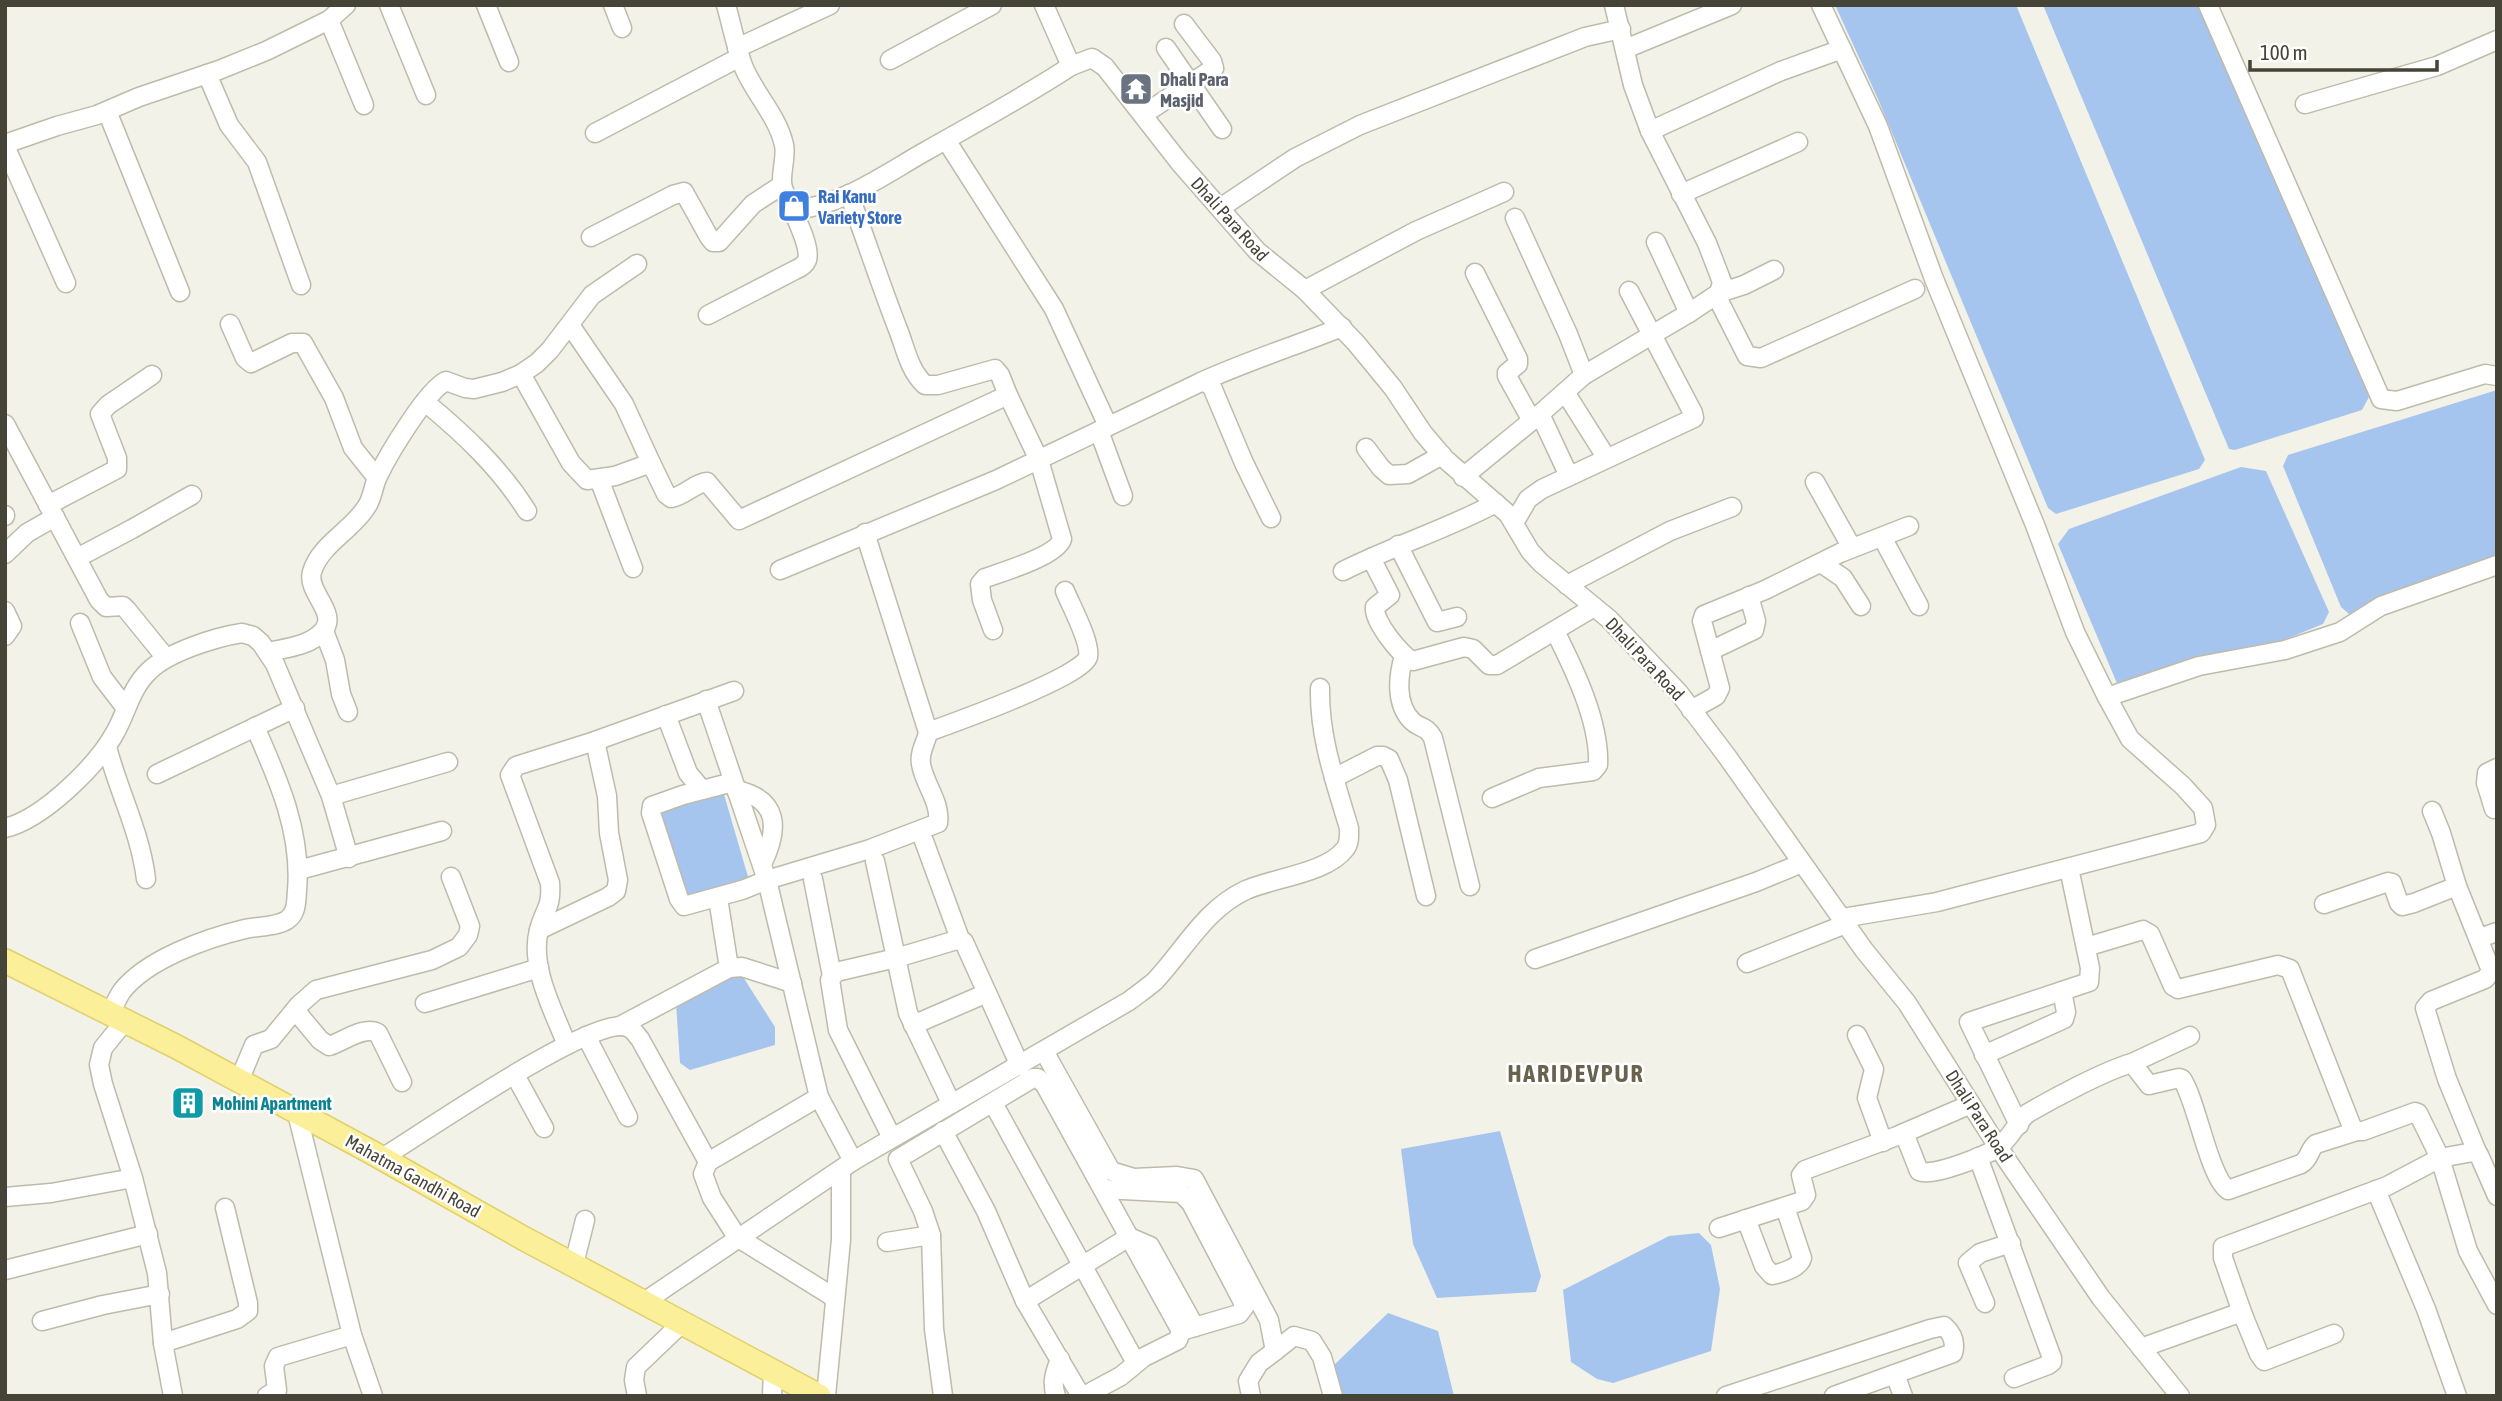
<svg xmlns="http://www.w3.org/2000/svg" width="2502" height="1401" viewBox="0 0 2502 1401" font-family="'Asap Condensed',sans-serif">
  <rect width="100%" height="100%" fill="#f3f2e8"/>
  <g fill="#a6c5ee">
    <path d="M1835,5H2016L2205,460L2199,469L2056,514L2048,508L1878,99Z"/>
    <path d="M2043,5H2201L2369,397L2362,410L2235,450L2229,449Z"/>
    <path d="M2497,390V566L2355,619L2341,607L2283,466L2288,455Z"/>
    <path d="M2241,467L2266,471L2329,612L2323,624L2247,655L2119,688L2058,544L2069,529Z"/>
    <path d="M723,791L751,887L685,907L658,820L661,804Z"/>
    <path d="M738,969L775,1027V1045L690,1070L680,1063L676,1003Z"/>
    <path d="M1500,1131L1541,1276L1536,1292L1437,1298L1413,1244L1401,1149Z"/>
    <path d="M1699,1233L1711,1245L1720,1289L1711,1351L1613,1383L1597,1379L1571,1362L1563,1290L1669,1236Z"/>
    <path d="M1388,1313L1438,1331L1454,1396H1342L1333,1366Z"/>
  </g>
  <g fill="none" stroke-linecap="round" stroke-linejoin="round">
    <defs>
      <g id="minor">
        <path d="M389,5L426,95"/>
        <path d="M486,5L509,62"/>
        <path d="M613,5L622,28"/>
        <path d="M1044,5L1071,66L1092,58L1105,67L1180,163L1257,251L1305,290L1356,343L1393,388L1423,433L1445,459L1508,514L1530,551L1541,563L1609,619L1679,693L1726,755L1864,950L1907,1003L1998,1147L2101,1298L2180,1396"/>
        <path d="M1614,5L1633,85L1650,131L1707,243L1722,282L1719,293L1720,303L1747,356L1761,358L1915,289"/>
        <path d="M1821,5L1878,126L1934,279L2035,525L2075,632L2107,697"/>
        <path d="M2208,5L2381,399L2397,401L2485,374L2497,376"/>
        <path d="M329,20L364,105"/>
        <path d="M737,48L830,5"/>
        <path d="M1166,48L1222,129"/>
        <path d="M1625,49L1732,5"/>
        <path d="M890,60L992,5"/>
        <path d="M207,74L229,125L257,162L301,285"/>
        <path d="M2305,104L2437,66L2497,40"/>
        <path d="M107,111L180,292"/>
        <path d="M1144,114L1214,68L1212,61L1184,24"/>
        <path d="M1650,131L1781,71L1842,49"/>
        <path d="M595,133L740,57"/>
        <path d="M946,140L1054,309L1108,426"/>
        <path d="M5,144L57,126L97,115L139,97L219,70L266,51L329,20L346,5"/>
        <path d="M5,146L66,283"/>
        <path d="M1681,194L1798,142"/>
        <path d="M1220,208L1295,158L1360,125L1585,37L1621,29"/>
        <path d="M794,210C842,206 885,174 926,151C975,123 1024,97 1071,66"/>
        <path d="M1515,218L1568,334L1584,375"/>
        <path d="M591,237L673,195L684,192L709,237L713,242H719L753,204L782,185"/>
        <path d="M1656,242L1689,313"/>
        <path d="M1475,273L1518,359V364L1507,373V376L1532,421"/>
        <path d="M1305,290L1416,231L1504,192"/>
        <path d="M708,315L795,270C800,268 805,265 807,260C812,244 788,204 783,188C779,175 787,159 784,145C778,117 755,94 744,68C736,48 732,26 726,5"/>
        <path d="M230,324L245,358L251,363L292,343H303L334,398L353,448L377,478"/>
        <path d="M570,325L624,404L651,463"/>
        <path d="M521,374L571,463L587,480L615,476L651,463L666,494L671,498C685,496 694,483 707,482L739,520L1008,395L1000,375L995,369L938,385H925C910,371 906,351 899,332C881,286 866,240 849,194"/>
        <path d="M1201,382C1247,361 1295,346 1342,327"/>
        <path d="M1565,392L1606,457"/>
        <path d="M425,402C464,434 500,468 527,511"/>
        <path d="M1540,414L1569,476"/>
        <path d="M5,424L99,600L106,607L123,606L127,610L166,658"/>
        <path d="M1099,431L1123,496"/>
        <path d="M1366,448L1381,468L1389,475L1408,474L1442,455"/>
        <path d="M1463,477L1540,414L1584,375L1689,313L1719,293L1744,285L1774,270"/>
        <path d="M599,479L633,568"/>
        <path d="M1815,482L1852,548"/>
        <path d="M48,505L117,469V458L100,414L108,405L152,375"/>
        <path d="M5,515V516"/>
        <path d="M1514,523L1528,499L1542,489L1694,418L1693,413L1629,291"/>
        <path d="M1882,537L1919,606"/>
        <path d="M1398,545L1437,622L1457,617"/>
        <path d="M5,554L27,533L55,517"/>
        <path d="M77,558L132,529L192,495"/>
        <path d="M1371,558L1390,595L1375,607C1373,621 1401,656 1413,661L1464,647L1473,649L1489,665H1497L1594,607"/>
        <path d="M1821,563L1843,578L1861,606"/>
        <path d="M780,570L996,480L1201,382L1207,383L1212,387L1244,463L1271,518"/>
        <path d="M1343,571C1393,546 1447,529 1496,503"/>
        <path d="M1567,585L1670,531L1732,507"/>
        <path d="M5,611L12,626L5,636"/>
        <path d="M80,623L102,677L125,707"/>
        <path d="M993,630L982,600L980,584L985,578C1002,572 1057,556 1062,539L1039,460L1008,395"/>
        <path d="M324,631L335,660L341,694L348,712"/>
        <path d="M1710,651L1754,630L1756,621L1749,596"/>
        <path d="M268,652C286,648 310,646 323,631C339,613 306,592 312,572C320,544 353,530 367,506C373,497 373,486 378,476C388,455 427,390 446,381L465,388L474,389L502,382L521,374L537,363L550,350L592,295L637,264"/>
        <path d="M1404,656C1398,676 1395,704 1412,721C1420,729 1426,725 1433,738L1470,886"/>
        <path d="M706,700L767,880L742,890L684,906L679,899L651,813L652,806L683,795L733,782"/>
        <path d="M1691,710L1716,696L1720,688L1702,621L1704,615L1765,590L1840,553L1909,526"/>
        <path d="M666,715L688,773L702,790"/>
        <path d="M928,732C953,723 1082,677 1088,657C1091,642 1071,606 1065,591"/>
        <path d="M107,747C119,793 140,831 146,879"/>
        <path d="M157,774L295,708"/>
        <path d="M1334,778L1377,756H1383L1389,759L1398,780L1426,896"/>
        <path d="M736,790C780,799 779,830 762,864"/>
        <path d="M331,796L448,762"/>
        <path d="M1492,798L1539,778L1593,771L1598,765C1600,722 1574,669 1555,631"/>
        <path d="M2494,809L2486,783L2487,773L2497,768"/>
        <path d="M2432,811L2441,833L2457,886L2490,968V973L2485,979L2431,1001L2425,1008L2447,1079L2477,1152"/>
        <path d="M5,828C43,819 98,765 116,731C127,711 131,688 149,671C168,652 216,637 242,633L253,636L261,643L275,664L331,796L349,858"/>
        <path d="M924,841L960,939"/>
        <path d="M875,861L908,1013L951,1103"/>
        <path d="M299,870L442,831"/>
        <path d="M813,879L832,976"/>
        <path d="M718,898L729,968"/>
        <path d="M2324,904L2388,882L2392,883L2399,903L2402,906L2414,903L2457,886"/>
        <path d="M1842,918L1937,902L2201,833L2206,825L2203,808L2183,786L2130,739L2107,697L2199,666L2285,650L2340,632L2381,606L2497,565"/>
        <path d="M539,930L608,897L616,891L618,880L609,833L607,796L595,741"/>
        <path d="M2479,938L2497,932"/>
        <path d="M2086,947L2143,930L2150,934L2173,986L2178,989L2278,965L2290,969L2352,1127L2357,1131H2363L2415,1112L2418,1113L2440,1158L2473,1152L2479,1155L2497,1196"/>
        <path d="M1535,959L1756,882L1802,863"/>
        <path d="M1747,963L1846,924"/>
        <path d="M425,1003L539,968"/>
        <path d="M295,1010L320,1040L329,1046C343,1042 364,1025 378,1033L402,1082"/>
        <path d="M109,1015C114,1007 117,998 122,991C147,959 207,938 245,929C258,926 276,927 287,920C297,913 296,902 297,891C302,832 278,779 255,727"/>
        <path d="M124,1022L103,1048L99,1065L103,1084L133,1178L157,1273L163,1343L173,1396"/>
        <path d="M913,1025L987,993"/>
        <path d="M620,1026L729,968L742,967L792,983"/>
        <path d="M1857,1035L1874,1069L1867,1098L1883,1142"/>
        <path d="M586,1036L628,1117"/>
        <path d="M567,1045C554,1012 529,966 539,930C544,909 552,909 550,883L510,775L516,766L595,741L734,691"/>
        <path d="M1044,1051L1111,1171L1134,1178L1177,1176L1194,1179L1269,1320L1275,1351L1294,1336L1312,1341L1322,1357L1333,1396"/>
        <path d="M1984,1055L2064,1019L2066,1012L2062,991"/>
        <path d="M2132,1063L2190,1036"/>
        <path d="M515,1075L544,1128"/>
        <path d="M239,1081L254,1045L271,1039L299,1005L316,990L432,960L459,947L468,935L470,926L451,877"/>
        <path d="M819,1097L708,1162L703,1174L712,1198L737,1237L835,1298"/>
        <path d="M993,1103L1136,1363"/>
        <path d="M297,1113L352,1335L373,1396"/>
        <path d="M2019,1125L1969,1022L2089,982L2090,968L2069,868"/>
        <path d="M943,1131L986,1211L1025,1301L1081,1396"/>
        <path d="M1904,1133L1919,1171C1931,1178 1988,1155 2000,1146C2011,1137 2019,1119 2028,1113C2054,1098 2104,1071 2132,1063L2149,1085L2179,1078L2182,1079C2197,1102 2209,1177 2228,1190L2301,1164C2310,1159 2309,1149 2316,1144L2357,1131"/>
        <path d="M892,1138L838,1030L830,980L836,972L896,958L960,939L964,942L1020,1066"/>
        <path d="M1978,1157L2052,1358V1362L2048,1365L2014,1378"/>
        <path d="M382,1158C424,1132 582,1023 623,1026C632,1027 635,1033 640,1039L708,1162"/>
        <path d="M853,1161L819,1097L767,880L870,849L938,823C941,802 924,784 921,764C919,751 926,744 928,732L865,533"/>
        <path d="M1103,1189L1181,1193L1191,1203L1245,1306L1239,1314L1181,1331"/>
        <path d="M2376,1190L2426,1309L2457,1396"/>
        <path d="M5,1197L51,1193L133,1178"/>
        <path d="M1746,1219L1764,1266L1772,1275C1782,1273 1799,1268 1802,1258L1785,1207"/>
        <path d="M1719,1228L1802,1201L1806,1195L1801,1175L1805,1170L1897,1136L1971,1104"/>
        <path d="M887,1242L931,1235"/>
        <path d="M574,1264L585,1220"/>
        <path d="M5,1270L148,1234"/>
        <path d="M1025,1301L1129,1237L1150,1246L1195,1327"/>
        <path d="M644,1302L853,1161L1129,1001C1138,994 1147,988 1155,981C1185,949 1205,909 1246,890C1273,878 1327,873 1345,849C1350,843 1349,835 1349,828C1335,781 1319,737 1320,688"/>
        <path d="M1985,1303L1968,1263L1980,1253L2011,1243"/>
        <path d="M2243,1315L2223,1258V1247L2387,1186L2440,1158L2468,1251L2497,1305"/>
        <path d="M42,1321L103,1305L160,1294"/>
        <path d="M163,1343L237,1319L248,1311V1303L225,1208"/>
        <path d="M2141,1348L2239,1313L2243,1315L2259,1354L2264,1361L2334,1334"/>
        <path d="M1895,1374L1903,1396"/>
        <path d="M267,1396L277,1390L274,1366L278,1357L352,1335"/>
        <path d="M637,1396L634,1380L636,1367L683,1322"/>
        <path d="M772,1396L773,1371"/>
        <path d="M826,1396L841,1240V1170"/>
        <path d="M943,1396L934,1329L931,1235L923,1211L898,1159L1033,1078H1038L1045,1085L1181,1331L1178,1340L1144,1357L1121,1376L1084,1396"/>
        <path d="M1056,1396C1051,1383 1055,1372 1060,1359"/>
        <path d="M1251,1396L1248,1381L1259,1363L1275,1351"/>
        <path d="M1726,1396L1930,1329L1944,1326C1952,1333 1956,1342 1953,1353L1834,1396"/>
      </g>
      <path id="major" d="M5,961L175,1046L371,1152L523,1238L819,1396"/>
    </defs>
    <use href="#minor" stroke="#bfbbaa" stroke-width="21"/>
    <use href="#major" stroke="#e0d069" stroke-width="26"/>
    <use href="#minor" stroke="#fff" stroke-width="18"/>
    <use href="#major" stroke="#fbef99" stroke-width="23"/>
  </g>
  <defs>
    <symbol id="temple-square" viewBox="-11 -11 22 22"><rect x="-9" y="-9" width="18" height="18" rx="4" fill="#6b7280" stroke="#fff"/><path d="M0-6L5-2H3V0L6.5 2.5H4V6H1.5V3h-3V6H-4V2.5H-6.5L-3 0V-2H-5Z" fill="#fff"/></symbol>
    <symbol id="shop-square" viewBox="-11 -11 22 22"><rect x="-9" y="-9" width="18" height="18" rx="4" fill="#3f7fe0" stroke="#fff"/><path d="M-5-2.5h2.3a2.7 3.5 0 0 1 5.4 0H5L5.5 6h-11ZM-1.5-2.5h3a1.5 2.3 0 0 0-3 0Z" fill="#fff"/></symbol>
    <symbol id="building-square" viewBox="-11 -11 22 22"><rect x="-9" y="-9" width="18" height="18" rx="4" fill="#0f9aa8" stroke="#fff"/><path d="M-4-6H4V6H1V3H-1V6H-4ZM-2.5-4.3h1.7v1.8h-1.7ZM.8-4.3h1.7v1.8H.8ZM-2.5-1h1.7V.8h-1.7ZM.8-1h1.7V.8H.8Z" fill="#fff"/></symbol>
  </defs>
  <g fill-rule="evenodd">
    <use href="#temple-square" x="1117" y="70" width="38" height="38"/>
    <use href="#shop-square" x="775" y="187" width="38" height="38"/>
    <use href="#building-square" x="169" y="1084" width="38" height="38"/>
  </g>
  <g text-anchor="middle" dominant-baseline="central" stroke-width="5" stroke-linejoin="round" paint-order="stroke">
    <g font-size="18" font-weight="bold" fill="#5b616d" stroke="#fff" text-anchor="start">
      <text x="1160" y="79">Dhali Para<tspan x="1160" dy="21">Masjid</tspan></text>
    </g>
    <g font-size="18" font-weight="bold" fill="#366cbe" stroke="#fff" text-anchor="start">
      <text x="818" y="196">Rai Kanu<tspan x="818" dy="21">Variety Store</tspan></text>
    </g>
    <g font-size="18" fill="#464337" stroke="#fff">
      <text transform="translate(1230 219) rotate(48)">Dhali Para Road</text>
      <text transform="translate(1645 659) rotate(47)">Dhali Para Road</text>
      <text transform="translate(1979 1116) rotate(57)">Dhali Para Road</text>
      <text transform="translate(413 1176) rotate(29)">Mahatma Gandhi Road</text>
    </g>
    <g font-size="18" font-weight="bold" fill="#0d838f" stroke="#fff" text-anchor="start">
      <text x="212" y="1103">Mohini Apartment</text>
    </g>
    <g font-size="24" font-weight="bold" letter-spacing="2" fill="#69624e" stroke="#fff">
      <text x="1576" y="1073">HARIDEVPUR</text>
    </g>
  </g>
  <rect width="2502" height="1401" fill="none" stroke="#464337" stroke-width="14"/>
  <path d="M2250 60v10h187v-10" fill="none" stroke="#464337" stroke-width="3.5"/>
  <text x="2260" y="60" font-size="21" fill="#464337" stroke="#ffffff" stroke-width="5" paint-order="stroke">100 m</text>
</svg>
